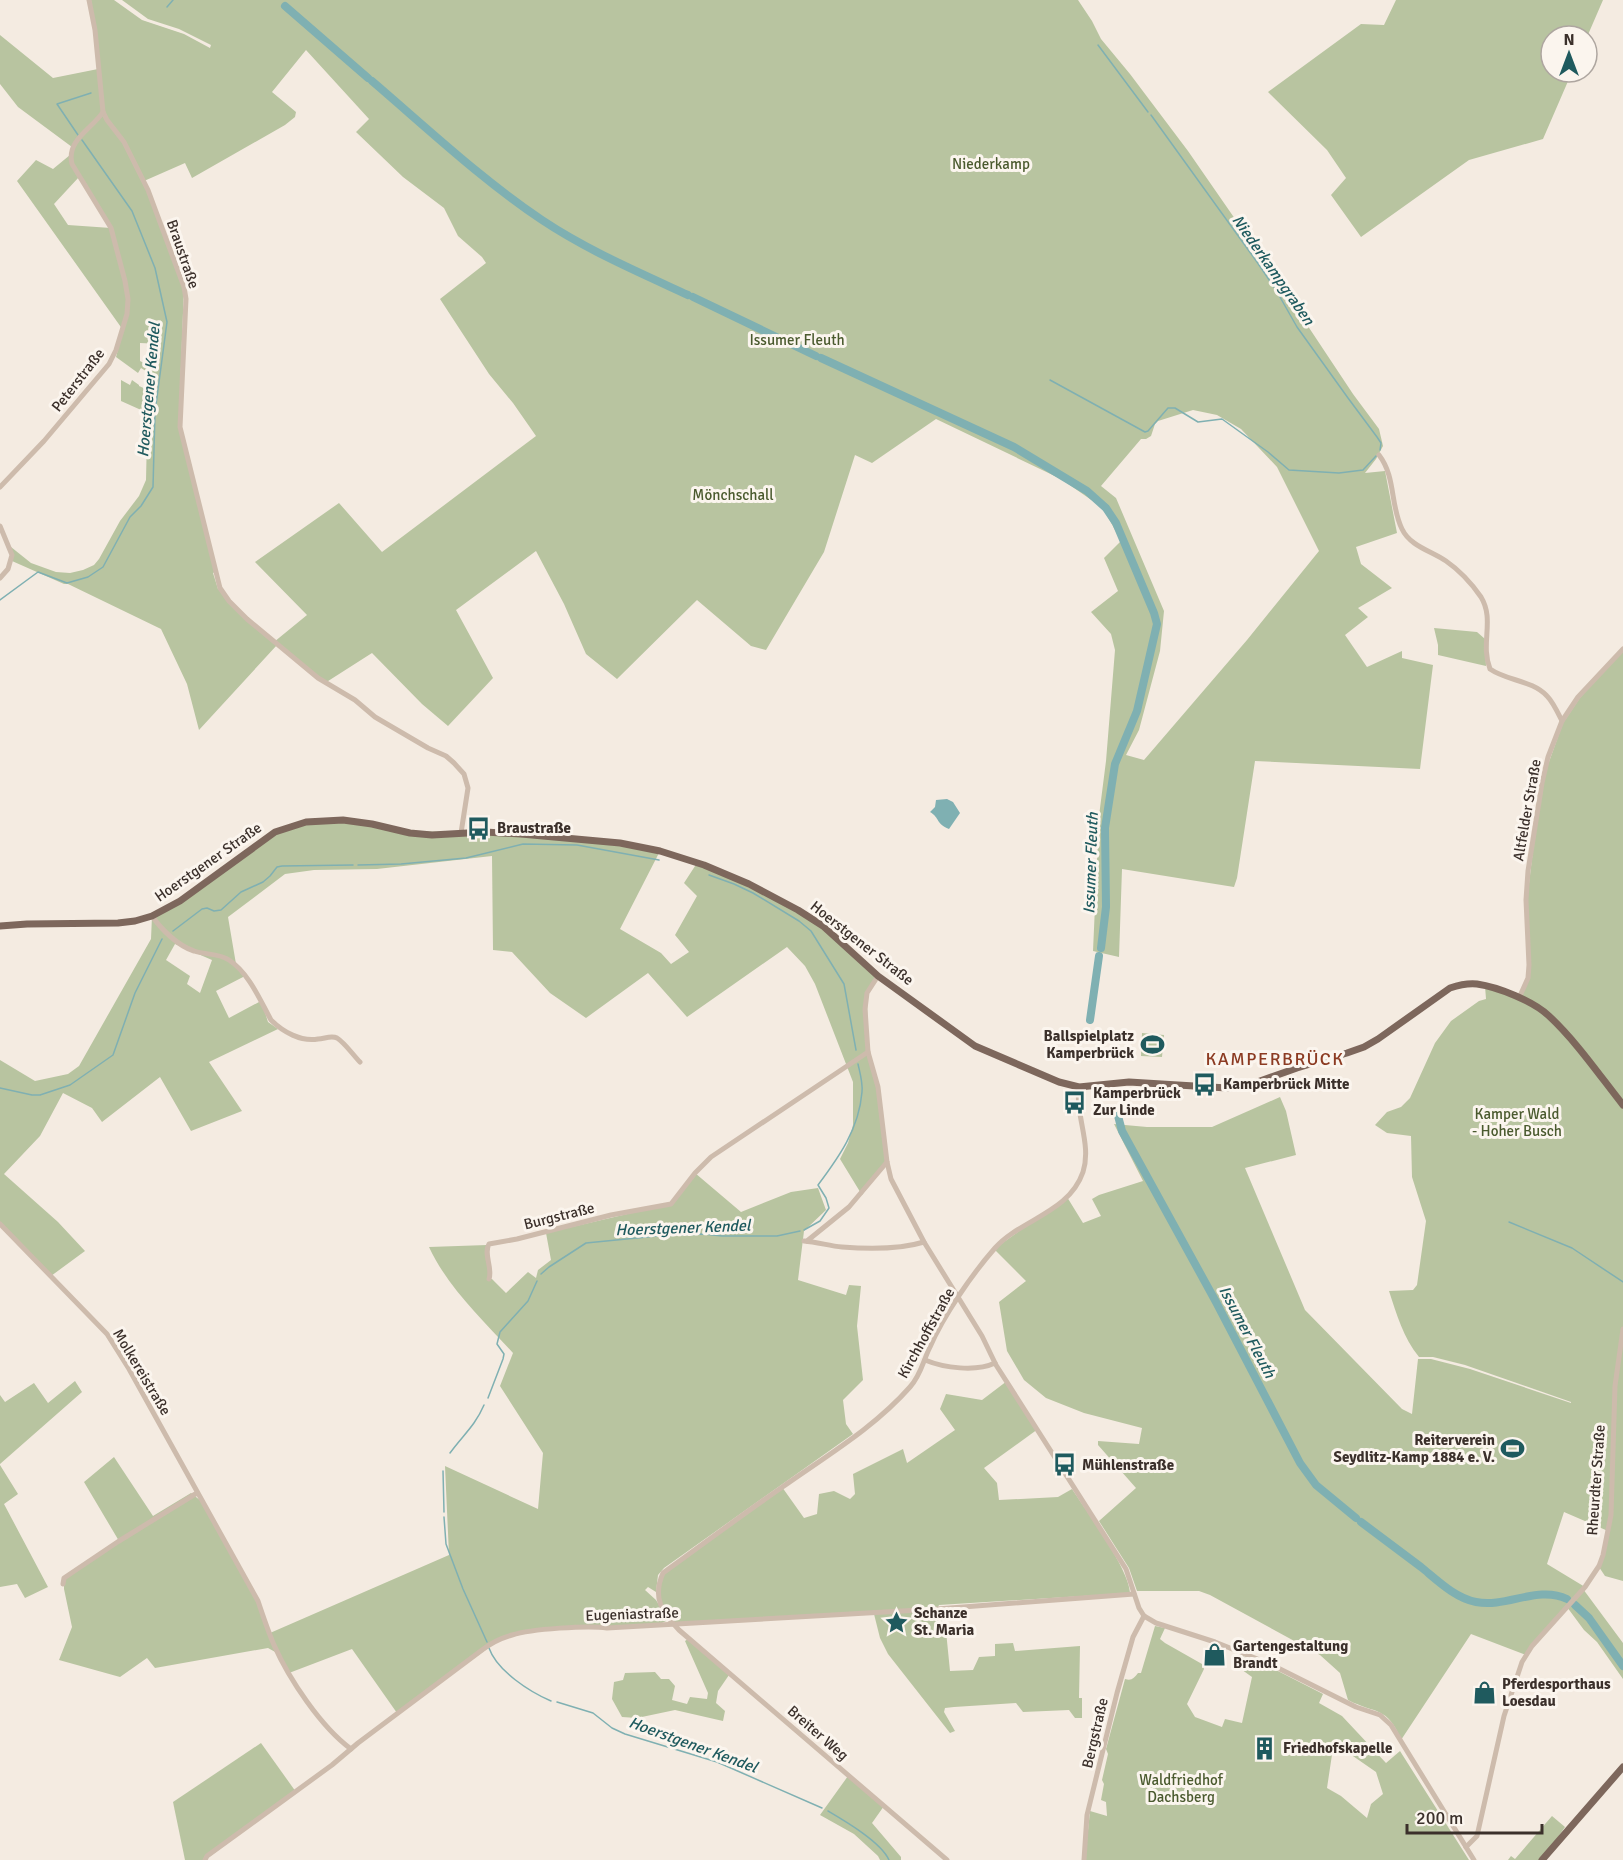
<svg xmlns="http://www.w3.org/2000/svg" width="1623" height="1860" viewBox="0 0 1623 1860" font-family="Signika,sans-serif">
  <rect width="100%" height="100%" fill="#f4ebe1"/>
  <g fill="#b8c4a0" fill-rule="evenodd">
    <path d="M91,0H114L142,20L184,34L210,48L211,45L179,29L148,19L122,0H1078L1092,21L1101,39L1130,74L1188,151L1278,281L1353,394L1379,429L1383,446L1376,459L1365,473L1385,471L1397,533L1356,547L1361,564L1392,588L1358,608L1368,617L1345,635L1367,667L1402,651V658L1433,665L1420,769L1255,761L1237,878L1234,887L1122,869L1119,957L1093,951L1099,816L1106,761L1115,650L1111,634L1091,612L1118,591L1104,558L1121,541L1103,508L1061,479L936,419L872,463L855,455L824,552L766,650L751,646L697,600L617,679L586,654L564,604L536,551L456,610L493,678L448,726L422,704L372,653L325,683L277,645L199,730L187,684L161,629L68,584H64L12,561L11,547L31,563L56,572L70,573L83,570L94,565L99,559L120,521L139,496L146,480L147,436L150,414L121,401V380L130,385L132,380L139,385V386L148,390L151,384L147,381L149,373L141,368L138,373L116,357L123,330L17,181L36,160L53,169L70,155L72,147L18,107L0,84V35L53,78L98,69ZM306,50L369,119L356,132L403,177L444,208L458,236L482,257L486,263L440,299L489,374L513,403L536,436L382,552L339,503L255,562L307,615L274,642L218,589L213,573L215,572L179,418L184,287L144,181L185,163L192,178L285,125L295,117L296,112L272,92ZM79,177L111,228L68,225L54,204ZM140,343L161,344L158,370L140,361ZM1193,410L1217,415L1241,429L1277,467L1319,551L1247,640L1144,760L1126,755L1139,730L1160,651L1164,611L1116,498L1101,486L1141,439H1146L1151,436L1155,424L1158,421Z"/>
    <path d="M1396,0H1603L1587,37L1551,36V72H1572L1543,139L1469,160L1361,237L1331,195L1346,178L1327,150L1268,92L1361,24L1384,25Z"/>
    <path d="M1434,628L1477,632L1485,639L1486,666L1438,655V645Z"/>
    <path d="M1623,647V1581L1605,1576L1599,1567L1608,1531L1564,1512L1547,1564L1585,1587L1583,1589L1623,1643V1679L1597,1642L1584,1630L1567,1607L1526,1655L1471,1634L1401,1740C1388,1706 1375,1714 1348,1700L1340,1673L1320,1655L1210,1595L1199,1591H1137L1129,1568L1099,1521L1136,1488L1098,1445V1441L1139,1444L1142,1428L1084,1413L1046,1398L1024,1380L1007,1351L999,1302L1026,1281L994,1249L1067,1197L1083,1223L1101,1216L1092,1199L1099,1195L1143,1181L1114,1124L1147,1127H1212L1280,1097L1286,1111L1296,1155L1245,1168L1305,1310L1402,1409L1412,1414L1418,1359H1431L1470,1369L1571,1403V1402L1465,1365L1433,1357H1419C1403,1337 1397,1315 1389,1291L1413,1290L1417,1285L1426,1221L1412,1177L1411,1136L1387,1133L1375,1125L1387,1112L1401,1107L1410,1098L1435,1043L1451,1021L1479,1001L1486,999L1485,986L1519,998L1528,978L1527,900L1541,784L1563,723L1579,699Z"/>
    <path d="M326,820L412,831L521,834L660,851L620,929L661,953L671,964L689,952L675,935L697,896L684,883L697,863L798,910L823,926L878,976L867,993L868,1052L878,1087L887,1162L862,1195L840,1159L848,1143L853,1125V1082L815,984L805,966L787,947L687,1017L648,973L586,1018L550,993L512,952L493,950L492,856L377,869L314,870L285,874L228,917L236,964L245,976L216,991L229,1018L259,1002L262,1003L268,1022L278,1029L209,1062L242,1111L191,1131L160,1077L102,1122L92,1108L63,1093L40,1136L4,1174L58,1222L85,1251L51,1276L0,1224V1060L35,1081L68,1074L79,1066L151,939L152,916L166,909L275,832ZM175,944L212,960L200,993L187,984L190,976L166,960Z"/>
    <path d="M1142,1033L1164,1035L1162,1057L1141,1056Z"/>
    <path d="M695,1173L741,1212L791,1192L818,1188L826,1210L804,1231L798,1280L846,1295L849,1285L861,1286L857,1326L863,1380L843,1400L846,1424L853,1434L664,1568L658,1575L656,1592L648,1587L645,1590L656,1600L667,1618L666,1621L662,1623L522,1632L501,1639L397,1713L352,1649L289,1673L277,1653L268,1648L155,1668L147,1658L120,1677L59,1660L72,1627L64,1589V1578L119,1541L84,1482L114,1457L153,1516L191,1493L201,1501L258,1601L270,1633L449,1555L445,1466L538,1509L543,1453L500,1386L513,1353C483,1320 448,1288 429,1247L487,1245L489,1278L492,1279L506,1293L528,1272L536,1278L538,1270L551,1260L546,1233L670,1204Z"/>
    <path d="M75,1381L82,1392L0,1464V1395L5,1402L34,1383L48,1403Z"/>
    <path d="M1007,1381L1038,1429L984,1468L997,1483L999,1500L1058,1497L1072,1489C1087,1512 1129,1569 1130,1593L939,1605L937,1609L673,1624C662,1607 653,1594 663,1573L782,1487L804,1518L817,1514L819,1494L834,1491L850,1499L855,1494L853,1474L903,1449L907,1463L955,1430L940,1409L946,1394L982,1400Z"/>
    <path d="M0,1465L18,1494L4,1504L48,1587L25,1598L17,1584L0,1587Z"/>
    <path d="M944,1611L950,1671L973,1670L979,1657L995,1656V1644L1013,1643L1015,1651L1080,1646L1079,1698H1082V1718H1075L1069,1710L1023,1712L1016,1703L954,1707L945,1708L944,1712L955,1731L950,1733L888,1654L880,1638L874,1614Z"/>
    <path d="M1155,1626L1165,1628L1160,1639L1165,1643L1202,1664L1204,1669L1187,1704L1195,1717L1222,1727L1225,1719L1242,1723L1252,1677L1238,1667L1242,1656L1274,1669L1323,1694L1319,1703L1342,1716L1386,1763L1400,1751L1469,1860H1085L1090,1811L1107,1816L1106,1802L1101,1800L1104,1784L1102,1780L1108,1754L1106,1749L1125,1679C1132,1681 1134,1678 1138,1673H1141ZM1333,1748L1350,1754L1376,1772L1383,1794L1371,1804L1367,1818L1341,1796L1327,1788Z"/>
    <path d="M688,1639L729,1675L718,1691L716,1703L725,1711L723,1721L675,1710L637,1718L622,1717L612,1699L614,1682L623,1680L625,1673L655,1672L661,1679H669L675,1686L672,1700L687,1704L690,1697L707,1699L708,1693L685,1641Z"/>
    <path d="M261,1743L296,1792L205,1860H185L173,1802Z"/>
    <path d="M848,1776L884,1806L872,1823L901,1857V1860H880L878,1856L854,1834L820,1815Z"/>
    <path d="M1552,1816L1565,1827L1542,1860H1508L1511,1856L1515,1859Z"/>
  </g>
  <path fill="#7fb0b2" d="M947,799L953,802L960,813L949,829C936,824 940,818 930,812L935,807L936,800Z"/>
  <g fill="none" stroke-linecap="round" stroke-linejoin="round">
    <g stroke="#7fb0b2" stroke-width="1.5">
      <path d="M167,7L173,0"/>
      <path d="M1098,45L1148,112"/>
      <path d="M1151,115L1257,262L1276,290L1297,327L1348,398L1377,437L1381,443L1380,450"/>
      <path d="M78,135L57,104L91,93"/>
      <path d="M1050,380L1145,432L1148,431L1168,408H1175L1198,422L1222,419L1268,452L1289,470L1339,473L1363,470L1376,456"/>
      <path d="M0,600L38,572L67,583L88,577L103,567L130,517L141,506L153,487L155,412L167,322L155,268L132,211L82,140"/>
      <path d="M358,865L401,864L466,858L523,844L577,845L659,860"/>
      <path d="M709,875L734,884L753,893L799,921L811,931L844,984L856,1050"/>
      <path d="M173,931L202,909L207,908L214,911L221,910L241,892L263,882L270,876L277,867L282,866L353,865"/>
      <path d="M0,1088L32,1095H40L70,1085L113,1055L135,993L162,939"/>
      <path d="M1509,1222L1572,1248L1623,1282"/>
      <path d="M804,1230L820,1221L829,1208L826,1198L818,1185C839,1157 859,1129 862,1092C863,1083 860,1073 858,1064"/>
      <path d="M541,1274L549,1267L586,1243L657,1236L704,1234L722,1236H777L800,1231"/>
      <path d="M488,1398L503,1359L504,1354L497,1344L500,1332L528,1301L537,1281"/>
      <path d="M450,1453C463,1435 475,1426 484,1405"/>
      <path d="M443,1471L444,1512"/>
      <path d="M444,1517L446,1544L463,1589L487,1642"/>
      <path d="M489,1648C497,1671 530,1692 551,1701"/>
      <path d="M557,1702L593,1713L612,1728L625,1734L717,1762L822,1808"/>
      <path d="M828,1811C845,1821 881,1842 889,1860"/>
    </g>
    <g stroke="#7fb0b2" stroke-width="8">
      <path d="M285,6L368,78"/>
      <path d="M372,81C428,129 481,179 542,220C587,250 638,272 688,295"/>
      <path d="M693,297L816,356"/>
      <path d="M821,358L1014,447L1087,491L1106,508L1116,523L1154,613L1157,624L1137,711L1115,764L1105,828L1106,907L1101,948"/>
      <path d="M1090,1020L1099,956"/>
      <path d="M1117,1112L1122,1131L1216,1302L1300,1463L1316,1485L1356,1518"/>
      <path d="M1361,1522C1381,1537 1401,1552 1421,1567C1437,1580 1455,1598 1476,1602C1507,1608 1538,1585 1567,1599"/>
      <path d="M1575,1605L1589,1618L1623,1666"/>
    </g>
    <g stroke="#cdbbac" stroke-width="5">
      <path d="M89,0L95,30L103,112L107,120L124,142L148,190L184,287L186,299L180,427L220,588L229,601L247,619L318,678L355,700L375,717L428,748L446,756L454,763L464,774L468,788L461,833"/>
      <path d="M1379,455C1396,477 1390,505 1402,529C1410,546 1431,551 1446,561C1459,570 1472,584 1481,597C1495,620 1480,643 1490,669C1507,681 1532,680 1547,696C1553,702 1558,713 1562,721"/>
      <path d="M0,487L44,441L109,364L116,350L127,314L128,299L125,281L111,228L72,164C66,140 92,129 103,112"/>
      <path d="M0,526L12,555L8,569L0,578"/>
      <path d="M152,916C161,929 178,946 194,951C205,955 219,953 229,960C249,973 260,1000 271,1020C283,1032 301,1042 318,1039C324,1039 331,1035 337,1038C345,1043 353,1055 360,1062"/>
      <path d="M878,976L867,993L865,1009L868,1052L878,1087L887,1162L891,1179L924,1242L982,1336L996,1365L1126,1569L1139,1608L1144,1616L1156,1623L1215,1642L1272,1665L1356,1707L1380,1715L1391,1725L1474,1860"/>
      <path d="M1519,998L1528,978L1529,965L1526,900L1528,871L1542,783L1548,757L1562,721L1578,697L1623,649"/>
      <path d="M0,1224L107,1334L129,1369L258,1601C263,1616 268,1631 274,1645C289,1679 321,1727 351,1749"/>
      <path d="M804,1241C817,1242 830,1246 842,1247C867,1249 901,1249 924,1242"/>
      <path d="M807,1241L849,1207L887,1162"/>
      <path d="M489,1279C493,1268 483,1254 489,1244L517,1239L611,1215L671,1204L695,1173L711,1157L868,1052"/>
      <path d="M925,1360C944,1368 976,1372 995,1363"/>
      <path d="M63,1584L64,1578L119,1541L197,1493"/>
      <path d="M1466,1847L1477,1836L1504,1716L1522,1662L1532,1646L1585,1587L1599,1566L1603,1555L1611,1515L1615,1386L1623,1329"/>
      <path d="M205,1860L207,1856L332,1765L358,1743L482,1650C491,1643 501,1638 512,1635C531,1629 588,1625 607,1628L937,1609L1134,1594"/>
      <path d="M947,1860L679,1630C662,1612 652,1598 663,1573C703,1544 742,1515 781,1488C826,1456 874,1428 910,1387C921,1375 923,1361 930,1347C943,1316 973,1273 995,1248C1021,1219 1069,1213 1083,1172C1092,1144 1075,1116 1079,1087"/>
      <path d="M1084,1860L1087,1815L1117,1693L1133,1637L1144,1616"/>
    </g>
    <g stroke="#7d675c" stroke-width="7">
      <path d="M0,926L27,924L118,923L135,921L152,916L180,901L275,832L306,822L343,820L372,824L410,833L432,835L485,832L521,834L620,843L660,851L704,865L749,884L798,910L823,926L878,976L975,1046L1059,1082L1079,1087L1129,1082L1227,1088L1246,1086L1297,1068L1347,1053L1364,1047L1378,1039L1450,988C1459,985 1468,983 1477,984C1498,987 1533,1001 1549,1016C1576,1041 1600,1076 1623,1105"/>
      <path d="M1542,1860L1623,1767"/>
    </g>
  </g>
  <defs>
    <symbol id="bus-bare" viewBox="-9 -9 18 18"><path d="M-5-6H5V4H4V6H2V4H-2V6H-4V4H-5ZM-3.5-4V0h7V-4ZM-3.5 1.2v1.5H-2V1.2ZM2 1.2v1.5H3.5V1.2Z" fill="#1f5a5e" stroke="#fbf5ee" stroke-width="2.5" paint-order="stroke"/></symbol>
    <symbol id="stadium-bare" viewBox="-9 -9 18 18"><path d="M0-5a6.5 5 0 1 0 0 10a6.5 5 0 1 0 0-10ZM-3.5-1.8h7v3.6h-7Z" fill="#1f5a5e" stroke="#fbf5ee" stroke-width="2.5" paint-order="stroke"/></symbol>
    <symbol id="sight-bare" viewBox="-9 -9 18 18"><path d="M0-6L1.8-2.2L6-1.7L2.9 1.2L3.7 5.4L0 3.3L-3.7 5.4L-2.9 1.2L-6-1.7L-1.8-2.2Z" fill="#1f5a5e" stroke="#fbf5ee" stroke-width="2.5" paint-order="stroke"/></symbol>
    <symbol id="shop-bare" viewBox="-9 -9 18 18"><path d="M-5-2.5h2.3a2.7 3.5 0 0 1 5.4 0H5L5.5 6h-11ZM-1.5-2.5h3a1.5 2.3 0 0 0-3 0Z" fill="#1f5a5e" stroke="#fbf5ee" stroke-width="2.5" paint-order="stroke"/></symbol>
    <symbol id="building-bare" viewBox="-9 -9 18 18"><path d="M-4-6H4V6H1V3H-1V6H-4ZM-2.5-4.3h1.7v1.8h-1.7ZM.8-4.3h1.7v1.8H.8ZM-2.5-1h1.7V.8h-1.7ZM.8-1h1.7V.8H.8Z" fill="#1f5a5e" stroke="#fbf5ee" stroke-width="2.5" paint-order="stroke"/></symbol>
  </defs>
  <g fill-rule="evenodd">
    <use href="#bus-bare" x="462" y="812" width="33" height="33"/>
    <use href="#stadium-bare" x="1136" y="1028" width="33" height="33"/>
    <use href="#bus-bare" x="1188" y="1068" width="33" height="33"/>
    <use href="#bus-bare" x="1058" y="1086" width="33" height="33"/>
    <use href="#stadium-bare" x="1496" y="1432" width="33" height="33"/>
    <use href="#bus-bare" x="1048" y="1448" width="33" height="33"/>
    <use href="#sight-bare" x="880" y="1606" width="33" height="33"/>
    <use href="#shop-bare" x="1198" y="1638" width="33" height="33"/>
    <use href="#shop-bare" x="1468" y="1676" width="33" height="33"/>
    <use href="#building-bare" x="1248" y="1732" width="33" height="33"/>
  </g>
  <g text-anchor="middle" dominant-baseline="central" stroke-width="6" stroke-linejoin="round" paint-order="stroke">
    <g font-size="15" fill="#4a5a2e" stroke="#fbf5ee">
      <text x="991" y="164">Niederkamp</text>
      <text x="797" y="340">Issumer Fleuth</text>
      <text x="733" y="495">Mönchschall</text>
      <text x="1517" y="1114">Kamper Wald<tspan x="1517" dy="17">- Hoher Busch</tspan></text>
      <text x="1181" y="1780">Waldfriedhof<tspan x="1181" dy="17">Dachsberg</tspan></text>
    </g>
    <g font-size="15" fill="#3b302b" stroke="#fbf5ee">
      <text transform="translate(183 254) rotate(71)">Braustraße</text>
      <text transform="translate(78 380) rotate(-52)">Peterstraße</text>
      <text transform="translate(1527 810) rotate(-80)">Altfelder Straße</text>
      <text transform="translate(208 862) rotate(-35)">Hoerstgener Straße</text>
      <text transform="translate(862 943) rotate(38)">Hoerstgener Straße</text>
      <text transform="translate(559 1216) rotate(-14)">Burgstraße</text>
      <text transform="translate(926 1333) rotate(-61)">Kirchhoffstraße</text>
      <text transform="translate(142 1372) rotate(59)">Molkereistraße</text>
      <text transform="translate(1596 1480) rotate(-86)">Rheurdter Straße</text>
      <text transform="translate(632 1614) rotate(-2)">Eugeniastraße</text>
      <text transform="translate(818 1733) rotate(41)">Breiter Weg</text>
      <text transform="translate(1095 1733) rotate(-77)">Bergstraße</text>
    </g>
    <g font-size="15" font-weight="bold" fill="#3b302b" stroke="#fbf5ee" text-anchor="start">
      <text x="497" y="828">Braustraße</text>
      <text x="1134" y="1036" text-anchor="end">Ballspielplatz<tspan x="1134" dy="17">Kamperbrück</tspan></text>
      <text x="1223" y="1084">Kamperbrück Mitte</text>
      <text x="1093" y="1093">Kamperbrück<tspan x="1093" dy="17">Zur Linde</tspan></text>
      <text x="1495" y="1440" text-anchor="end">Reiterverein<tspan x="1495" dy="17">Seydlitz-Kamp 1884 e. V.</tspan></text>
      <text x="1082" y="1465">Mühlenstraße</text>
      <text x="914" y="1613">Schanze<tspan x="914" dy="17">St. Maria</tspan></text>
      <text x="1233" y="1646">Gartengestaltung<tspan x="1233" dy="17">Brandt</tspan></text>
      <text x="1502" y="1684">Pferdesporthaus<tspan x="1502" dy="17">Loesdau</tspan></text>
      <text x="1283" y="1748">Friedhofskapelle</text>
    </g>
    <g font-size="16" font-style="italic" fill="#1f5a5e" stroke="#fbf5ee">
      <text transform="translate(1273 270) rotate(55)">Niederkampgraben</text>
      <text transform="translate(149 390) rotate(-85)">Hoerstgener Kendel</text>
      <text transform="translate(1091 863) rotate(-88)">Issumer Fleuth</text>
      <text transform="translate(683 1228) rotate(-2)">Hoerstgener Kendel</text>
      <text transform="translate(1247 1332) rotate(62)">Issumer Fleuth</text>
      <text transform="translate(693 1745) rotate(20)">Hoerstgener Kendel</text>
    </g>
    <g font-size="18" letter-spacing="1.5" fill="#8c3b22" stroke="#fbf5ee">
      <text x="1275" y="1059">KAMPERBRÜCK</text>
    </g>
  </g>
  <g transform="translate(1569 54)"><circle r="28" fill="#fbf5ee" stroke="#aea6a0" stroke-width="1.5"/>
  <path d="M0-4.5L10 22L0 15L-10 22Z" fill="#1f5a5e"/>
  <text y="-9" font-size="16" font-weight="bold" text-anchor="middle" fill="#3b302b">N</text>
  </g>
  <path d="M1407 1824v9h135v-9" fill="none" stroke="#3b302b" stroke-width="3"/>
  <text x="1416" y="1824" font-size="18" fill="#3b302b" stroke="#fbf5ee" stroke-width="4.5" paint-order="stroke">200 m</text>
</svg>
